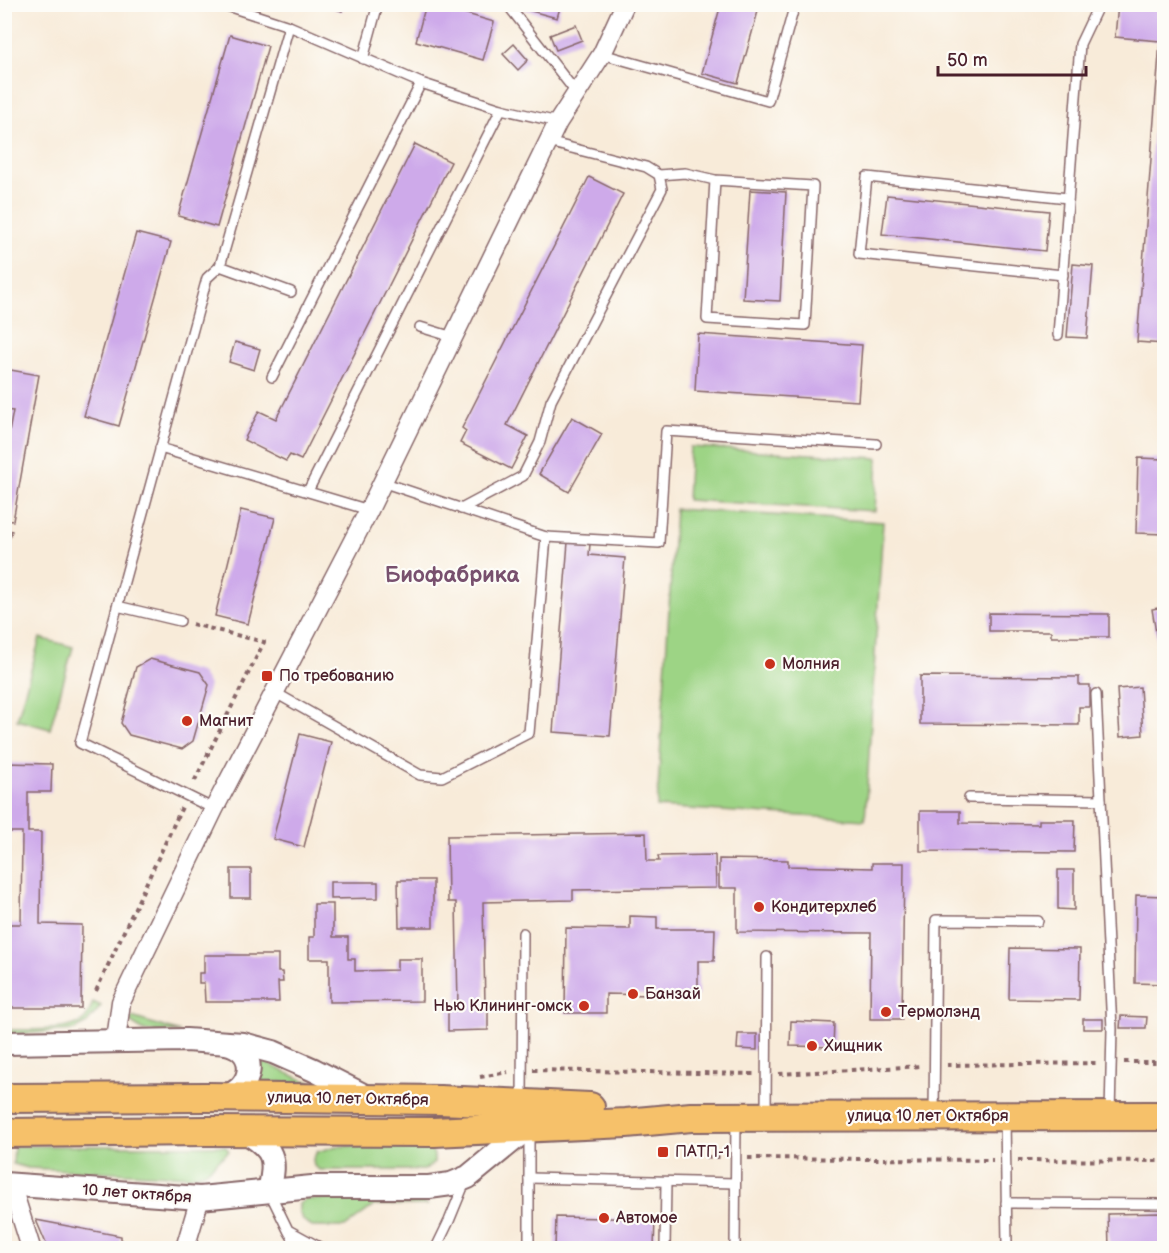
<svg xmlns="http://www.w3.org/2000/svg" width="1169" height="1253" viewBox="0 0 1169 1253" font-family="'Balsamiq Sans',sans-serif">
  <rect width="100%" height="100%" fill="#fdfcf7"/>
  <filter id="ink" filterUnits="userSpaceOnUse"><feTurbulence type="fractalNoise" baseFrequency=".0167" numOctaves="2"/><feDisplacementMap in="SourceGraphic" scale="12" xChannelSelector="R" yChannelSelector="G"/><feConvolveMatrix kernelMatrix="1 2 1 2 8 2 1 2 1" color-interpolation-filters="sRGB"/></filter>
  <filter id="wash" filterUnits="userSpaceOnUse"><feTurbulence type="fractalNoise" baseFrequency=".008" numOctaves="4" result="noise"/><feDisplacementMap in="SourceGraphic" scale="24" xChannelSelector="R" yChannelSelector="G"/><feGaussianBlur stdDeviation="1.35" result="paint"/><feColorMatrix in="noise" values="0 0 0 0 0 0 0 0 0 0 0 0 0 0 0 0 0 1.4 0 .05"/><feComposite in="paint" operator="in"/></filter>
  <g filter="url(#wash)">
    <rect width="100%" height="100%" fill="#f8ebd9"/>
    <g fill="#9dd485" stroke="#747a58" stroke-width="1.5">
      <path d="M690,447L878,458L875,511L687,500Z"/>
      <path d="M675,509L883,522L865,820L657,807Z"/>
      <path d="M40,638L73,647L50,729L17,720Z"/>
      <path d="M93,1002L101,1006L87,1023L75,1030L5,1035L4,1030C24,1029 71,1033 85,1019C89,1014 91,1007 93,1002Z"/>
      <path d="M130,1017L135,1018L180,1032L144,1031L131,1023Z"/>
      <path d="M249,1056C271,1063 290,1077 313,1083L259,1082L257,1074Z"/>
      <path d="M14,1146H225L229,1151L205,1172L190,1176L28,1168L13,1164Z"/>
      <path d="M336,1146L430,1147L434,1155V1163L424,1170H320L314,1166L313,1159L317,1152Z"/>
      <path d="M306,1199H421L427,1205H375L345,1227H312L303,1220L299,1212V1204Z"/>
    </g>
    <g id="blocks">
      <g fill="#ceaaea">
        <path d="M320,4H344L342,11Z"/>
        <path d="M426,4H433L494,22L483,60L416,41Z"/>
        <path d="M521,4H561L557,18L520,8Z"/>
        <path d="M721,4H760L738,83L702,73Z"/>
        <path d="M1118,4H1164V344L1137,342L1160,41L1115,37Z"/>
        <path d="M576,25L582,40L556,50L550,35Z"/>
        <path d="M230,35L268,46L217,227L178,216Z"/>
        <path d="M514,44L528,60L518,70L503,54Z"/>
        <path d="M415,144L451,162L301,460L290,455L286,461L244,440L259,411L276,419Z"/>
        <path d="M589,177L623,194L507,425L528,436L511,469L460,443L466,431L462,428Z"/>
        <path d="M750,190L786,192L780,301L743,299Z"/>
        <path d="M887,195L1049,211L1045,251L882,234Z"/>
        <path d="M136,233L171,242L119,426L84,416Z"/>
        <path d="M1073,264L1093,266L1087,338L1067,337Z"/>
        <path d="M698,334L862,345L858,401L695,391Z"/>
        <path d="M235,342L260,349L254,370L229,362Z"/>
        <path d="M5,369L39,375L13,521L4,520V459L13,411L4,410Z"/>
        <path d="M572,417L602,434L569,492L539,474Z"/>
        <path d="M1138,458L1164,459V534L1136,533Z"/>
        <path d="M241,510L275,518L248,624L215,616Z"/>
        <path d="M4,528L12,531L5,551H4Z"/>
        <path d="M568,542L590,544L589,555L625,558L610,736L553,732Z"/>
        <path d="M1164,607V675H1163L1152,609Z"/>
        <path d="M989,613L1109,614V637H1051V631H989Z"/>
        <path d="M150,659L200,672L209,685L193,741L182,749L129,735L121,723L136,667Z"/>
        <path d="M920,676L1079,677V685H1090V707H1079V725L920,724Z"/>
        <path d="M1140,687L1143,735L1120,737L1117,689Z"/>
        <path d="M300,734L331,742L304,847L273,839Z"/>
        <path d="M4,763L52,764L51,792H28V832H41L40,924L82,925L81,1008H4V924H21L22,832H4Z"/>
        <path d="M920,811H960V823L1039,824V820H1075L1074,852L920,851Z"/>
        <path d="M646,833L647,861H659L658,856L715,855L716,888L573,890V900L483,902L485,1006L488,1007V1030L448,1031V1007H458L456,902H448L447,836Z"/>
        <path d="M719,859L788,860V866L872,868V863H904L902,1019H870L871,933L737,932V888H719Z"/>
        <rect x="231" y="869" width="20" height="29"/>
        <path d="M1058,870H1074V910L1058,909Z"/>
        <path d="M398,880H433V927H399Z"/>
        <path d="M330,882H378V898L330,899Z"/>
        <path d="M1136,895L1164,896V984L1135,983Z"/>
        <path d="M314,904H333V937H348V959H355V971L397,970V959H422V1001L329,1002V959H309V937H314Z"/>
        <path d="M630,916L657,917V929H715L714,961H698V996L606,994V1013H565L566,928L630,929Z"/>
        <path d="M1010,948L1080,949L1079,1000L1009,999Z"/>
        <path d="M204,955H278V972H282L283,982H278L279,1002H205L204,983H199V973H204Z"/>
        <path d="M1121,1016L1147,1017L1146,1028H1120Z"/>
        <rect x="1083" y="1019" width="20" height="10"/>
        <path d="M791,1021L834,1023L833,1047L790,1046Z"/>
        <path d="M738,1034H757V1050L737,1049Z"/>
        <path d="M1164,1213V1248H1109L1108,1214Z"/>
        <path d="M556,1217L655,1219L654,1248H555Z"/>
        <path d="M36,1220L121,1236V1248H48Z"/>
        <path d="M208,1243L233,1244V1248H208Z"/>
      </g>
    </g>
  </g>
  <g filter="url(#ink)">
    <use href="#blocks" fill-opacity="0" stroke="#876668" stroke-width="1.5"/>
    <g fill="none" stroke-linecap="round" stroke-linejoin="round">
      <defs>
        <g id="service">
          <path d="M221,4L289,26L421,83L501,109L558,122"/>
          <path d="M507,4L578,95"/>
          <path d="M602,54L768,101L795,4"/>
          <path d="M363,59L378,4"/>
          <path d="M659,175L685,173L715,180L813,186L805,325L707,319L715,180"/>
          <path d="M220,266L289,26"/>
          <path d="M1063,275L859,254L867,177L1068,198"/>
          <path d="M420,327L453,337"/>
          <path d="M1058,335L1080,44L1099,4"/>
          <path d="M272,377L421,83"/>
          <path d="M160,448L369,510"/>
          <path d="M308,491L501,109"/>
          <path d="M461,509L523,476L540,442L551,401L662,189L659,175L646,167L548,142"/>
          <path d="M546,537L659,543L666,431L876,444"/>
          <path d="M117,606L180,621"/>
          <path d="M274,692L420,775L442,777L529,733L546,537L382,482"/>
          <path d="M1096,694L1112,1029L1110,1114"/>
          <path d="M969,798L1101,800"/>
          <path d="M214,809L80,743L207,278L220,266L291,292"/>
          <path d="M522,1100L523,933"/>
          <path d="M766,1114L767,957"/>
          <path d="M934,1114L936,920L1038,921"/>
          <path d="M1005,1119L1007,1244"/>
          <path d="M529,1178L735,1183"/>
          <path d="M269,1191L288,1230L321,1248"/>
          <path d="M1006,1203L1164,1204"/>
          <path d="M289,1232L299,1248"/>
          <path d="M436,1248L449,1221L465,1182"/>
          <path d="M529,1248V1131"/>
          <path d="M665,1248L666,1182"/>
          <path d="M735,1248L736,1119"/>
        </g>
        <g id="minor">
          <path d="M116,1040L121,1002L214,809L369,510L558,122L602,54L625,4"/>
          <path d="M11,1184L31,1248"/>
          <path d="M185,1248L200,1198"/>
        </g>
        <g id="tertiary">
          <path d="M4,1043L186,1040L243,1044L273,1052L314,1070L369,1098"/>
          <path d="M221,1097C254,1092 260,1050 226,1043"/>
          <path d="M244,1131C274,1149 277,1158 269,1191"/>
          <path d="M4,1184L200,1198L312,1187H429L451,1184L468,1177L529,1127"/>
        </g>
        <g id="primary">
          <path d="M4,1098L207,1097L440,1100L590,1107"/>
          <path d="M4,1133L208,1131L434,1132L626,1123L691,1117L1164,1116"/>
        </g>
      </defs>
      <use href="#service" stroke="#876668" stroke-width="12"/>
      <use href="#minor" stroke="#876668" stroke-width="21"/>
      <use href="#tertiary" stroke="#876668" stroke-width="26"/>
      <use href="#primary" stroke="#876668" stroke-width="32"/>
      <g stroke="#876668" stroke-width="4" stroke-dasharray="4.5 4.5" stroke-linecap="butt">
        <path d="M192,624L264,642L193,784"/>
        <path d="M96,991L182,807"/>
        <path d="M1124,1062H1164"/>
        <path d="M947,1065L1099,1063"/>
        <path d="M533,1070L754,1074"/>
        <path d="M779,1074L922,1066"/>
        <path d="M480,1077L508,1072"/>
        <path d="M706,1157H723"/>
        <path d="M748,1158L993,1160"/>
        <path d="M1018,1160L1164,1161"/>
      </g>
      <use href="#service" stroke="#fff" stroke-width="9"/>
      <use href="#minor" stroke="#fff" stroke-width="18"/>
      <use href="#tertiary" stroke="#fff" stroke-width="22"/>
      <use href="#primary" stroke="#f6c16b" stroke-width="28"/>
    </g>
  </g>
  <g fill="#c8321e" stroke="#fdfcf7" stroke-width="2">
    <circle cx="770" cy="664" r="6"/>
    <rect x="261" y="670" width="12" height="12" rx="3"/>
    <circle cx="187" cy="721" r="6"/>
    <circle cx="759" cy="907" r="6"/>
    <circle cx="633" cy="994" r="6"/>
    <circle cx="584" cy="1006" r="6"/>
    <circle cx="886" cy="1012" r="6"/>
    <circle cx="812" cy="1046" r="6"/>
    <rect x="657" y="1146" width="12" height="12" rx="3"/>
    <circle cx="604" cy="1218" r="6"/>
  </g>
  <g text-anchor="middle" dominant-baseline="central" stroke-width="4.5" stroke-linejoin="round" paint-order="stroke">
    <g font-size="16" fill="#4a1f2b" stroke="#fdfcf7" text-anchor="start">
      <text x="782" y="664">Молния</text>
      <text x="279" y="676">По требованию</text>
      <text x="199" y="721">Магнит</text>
      <text x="771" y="907">Кондитерхлеб</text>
      <text x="645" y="994">Банзай</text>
      <text x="572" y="1006" text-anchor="end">Нью Клининг-омск</text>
      <text x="898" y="1012">Термолэнд</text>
      <text x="824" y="1046">Хищник</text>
      <text x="675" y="1152">ПАТП-1</text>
      <text x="616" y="1218">Автомое</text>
    </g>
    <g font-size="16" fill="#4a1f2b" stroke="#fdfcf7">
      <text transform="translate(348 1099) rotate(1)">улица 10 лет Октября</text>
      <text x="928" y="1116">улица 10 лет Октября</text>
      <text transform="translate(137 1194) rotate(4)">10 лет октября</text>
    </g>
    <g font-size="22" font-weight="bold" fill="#78506e" stroke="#fdfcf7">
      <text x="452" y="575">Биофабрика</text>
    </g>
  </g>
  <rect width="1169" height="1253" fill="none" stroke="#fdfcf7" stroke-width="24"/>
  <path d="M938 66v9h148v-9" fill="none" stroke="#4a1f2b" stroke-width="3"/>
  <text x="947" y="66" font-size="18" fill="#4a1f2b" stroke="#fdfcf7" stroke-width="4.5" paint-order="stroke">50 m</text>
</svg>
